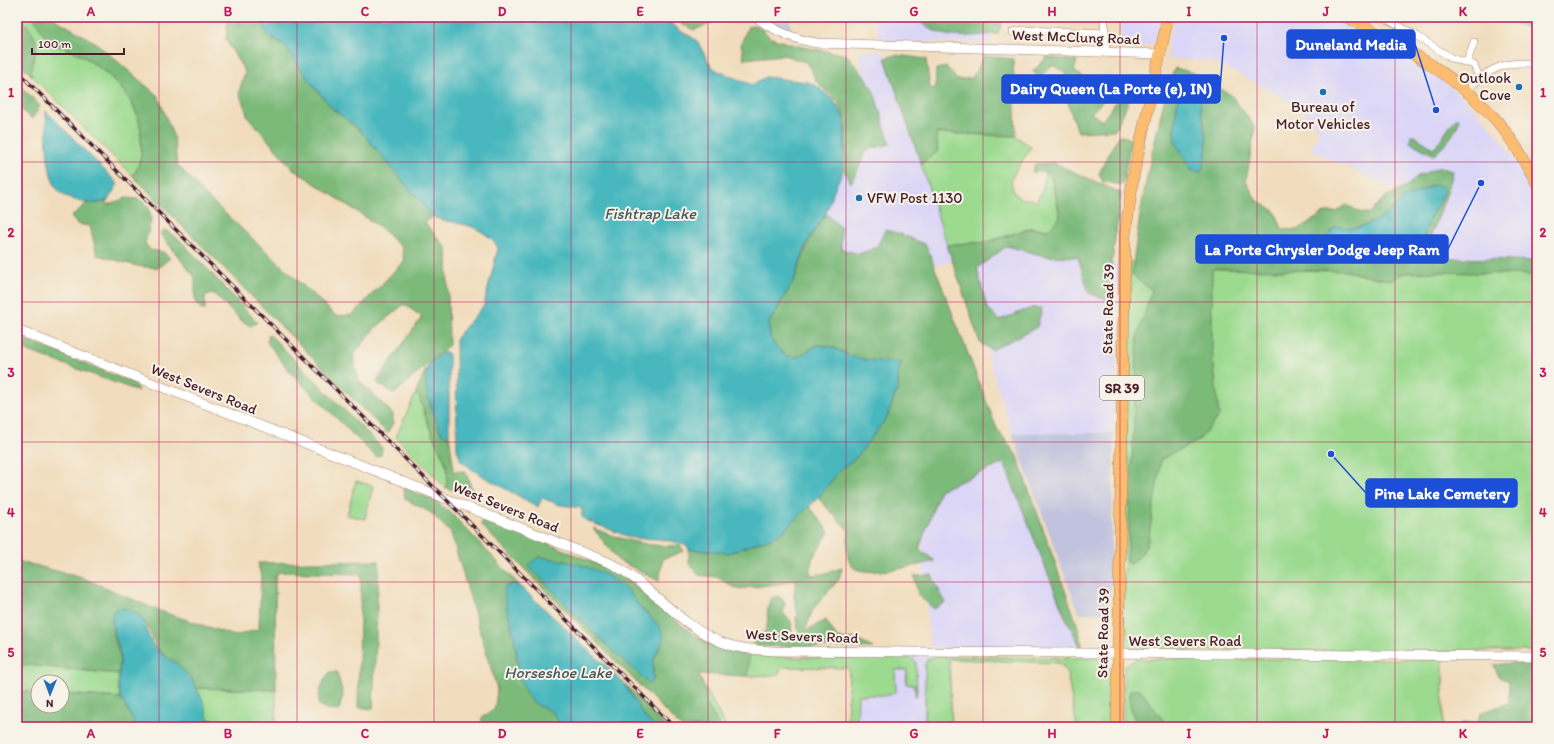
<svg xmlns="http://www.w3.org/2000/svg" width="1554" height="744" viewBox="0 0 1554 744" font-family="Itim,sans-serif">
  <rect width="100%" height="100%" fill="#f7f3e8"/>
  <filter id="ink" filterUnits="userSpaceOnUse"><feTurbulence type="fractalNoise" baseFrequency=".025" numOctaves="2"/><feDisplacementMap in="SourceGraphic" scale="8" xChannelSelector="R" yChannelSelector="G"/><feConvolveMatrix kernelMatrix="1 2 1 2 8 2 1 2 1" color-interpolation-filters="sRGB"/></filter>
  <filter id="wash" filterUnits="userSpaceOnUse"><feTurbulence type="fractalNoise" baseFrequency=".012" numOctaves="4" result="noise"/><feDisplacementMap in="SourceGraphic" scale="16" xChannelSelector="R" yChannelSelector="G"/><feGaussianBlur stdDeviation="0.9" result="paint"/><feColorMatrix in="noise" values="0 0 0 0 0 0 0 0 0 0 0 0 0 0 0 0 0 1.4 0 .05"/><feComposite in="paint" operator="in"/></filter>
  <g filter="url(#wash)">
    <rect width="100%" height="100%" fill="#f1ddbd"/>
    <g fill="#dbd6f7">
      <path d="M872,17H990V43L881,41Z"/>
      <path d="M1121,17H1165L1156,41L1149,46L1121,47Z"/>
      <path d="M1176,17H1330L1389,47L1438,77L1469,103L1494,130L1513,156L1537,201V269L1425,267L1428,179L1393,188L1311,150L1319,131L1299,107L1237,73L1209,61L1167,59L1168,42Z"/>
      <path d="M858,50L883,51L958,260L868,279L813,231L826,213L836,185L842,174L885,136L862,70Z"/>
      <path d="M999,244L1119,264L1114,433H1012L965,283Z"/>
      <path d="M1009,459L1084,649L930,648L922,559L923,498Z"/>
      <path d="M851,656H949L952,727H847Z"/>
    </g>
    <g fill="#c1c2dd">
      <path d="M763,17H790L791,32L778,27Z"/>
      <path d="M1012,433H1114L1110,613L1079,614Z"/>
    </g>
    <g fill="#9bda8f" stroke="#727c5d">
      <path d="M17,17H34C40,28 47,41 60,46C66,49 73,50 79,54C108,71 140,100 141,135C142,151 142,162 133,176L32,76L31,69L36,52L23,21Z"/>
      <path d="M935,133L1016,136L1031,147L1011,179L1013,192L1021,199H1030L1036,202L1043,189L1045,172L1051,176L1060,217L1047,230L1031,228L988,242L947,245L921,164L938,151Z"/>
      <path d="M1129,262L1537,269V651L1146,650L1127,648L1123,639Z"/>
      <path d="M415,395H419C423,408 427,423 433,436C442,457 451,463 446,488L396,437Z"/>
      <path d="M356,481L373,486L365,519L347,515Z"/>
      <path d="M749,655L777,657L911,658L916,662L917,696L915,697V685L906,684L907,670H895L896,691L890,695H858L857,727H847L849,668L782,667L778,675L748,676Z"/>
      <path d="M935,656L1092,658L1102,659L1109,665L1112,677L1111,727H1077L1067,673L1060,663L949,659L952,727H925V664L928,659Z"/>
      <path d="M1136,659H1443V727H1123L1124,667Z"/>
      <path d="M17,664L119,674L118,686L121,698L62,694V682H38V693L17,691Z"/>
      <path d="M704,686L726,727H720L707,705Z"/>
      <path d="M197,688L276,690V727H255L208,719Z"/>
    </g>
    <g fill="#7cba7a" stroke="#636c52" fill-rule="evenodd">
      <path d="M34,17H55V19L96,43L158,96L174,138L177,164L205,195L336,316L352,315L404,261L402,248L380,227L292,168L248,117L239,92L245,72L226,40L228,17H260L272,39L283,44L311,83L332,108L361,131L432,216L425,223L447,249L449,345L394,394L376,382L422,317L404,304L374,329L353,356L358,380L393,414V423L387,433L133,176C142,162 142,151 141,135C140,99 108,71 79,54C73,50 66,48 59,46C46,41 40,29 34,17Z"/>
      <path d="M675,17H715L712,23L694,30L681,24Z"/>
      <path d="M914,17H1004L998,34C961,36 944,43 914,17Z"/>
      <path d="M17,18C28,23 38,38 36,51C34,61 30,66 32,76L17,60Z"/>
      <path d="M757,25L771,38L797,46L847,55L868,81L875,95L890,144L867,150L851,183L845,173L846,122L839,103L816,81L808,63L784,55L744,59L741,44L748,27Z"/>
      <path d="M896,55L926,59L930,88L935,89L936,69L947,67L957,80L972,78L984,56L1013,59L1016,136L936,133L938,151L921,164L885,58Z"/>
      <path d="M1047,57L1077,61L1074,71L1095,85L1105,99L1091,113L1102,121L1117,101L1124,85L1133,92L1115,130L1078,132L1069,107L1065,72L1052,65L1039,78L1033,71Z"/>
      <path d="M1175,68L1194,73L1231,95L1255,127L1246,181L1256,200L1275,211L1282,229L1297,230L1326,212H1337L1346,205L1362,213H1370L1385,197L1406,187L1418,176L1440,167L1453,171L1449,187L1425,252L1432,261L1459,258L1537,261V275L1440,272L1404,273L1391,280L1365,276L1347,271L1212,269V347L1219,416L1198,441L1161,459L1148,542L1141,555L1131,564L1127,563L1138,334L1152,290L1132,275C1137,228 1145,183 1156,136C1161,113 1166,90 1175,68ZM1179,92L1200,98V111L1205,124L1192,171L1175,142L1174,131ZM1431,186L1444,193L1430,218L1420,247L1404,259L1378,261L1364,257L1351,250L1329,242L1328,236L1335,227L1355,228L1366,225L1385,216L1404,198Z"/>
      <path d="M17,82L40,106L32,119L17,106Z"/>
      <path d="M1458,117L1460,119C1457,131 1444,147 1434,155L1410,142L1411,135H1413L1433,148H1435L1450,125Z"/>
      <path d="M1120,135L1131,139L1123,185L1103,182L1099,174L1109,152Z"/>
      <path d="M1054,163L1121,193L1107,300L1089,293L1078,257L1045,256L1007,246L977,268L987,308L999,320L1032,308H1042L1037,327L992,350L980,343L947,245L988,242L1031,228L1047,230L1060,217C1058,207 1055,175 1045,172C1041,171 1035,172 1032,172L1035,164Z"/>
      <path d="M126,198L139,199L149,208L151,221L145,243L150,250L163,252L170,258L158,268L137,266L97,255L90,226L77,224L71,217L87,203H99L106,201L107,205Z"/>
      <path d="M826,213L841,228V249L859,254L877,247L885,230L901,234L926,245L997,429L1016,454L1076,621L1082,642L1081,648L1064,614L1004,463L940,490L919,549L935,561C920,565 863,578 853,567C844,558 848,542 849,531L818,498L840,470L857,456L887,417L898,387L899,362L893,363L867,360L850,356L832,347L818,345L797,357L786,356L777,348L770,338L769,323L794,280L813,231Z"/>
      <path d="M165,230L180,240L257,322L251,326L242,321L214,294L205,295V310H202L195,302V277C182,263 173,248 160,234Z"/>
      <path d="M269,334L382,448L381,455L376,457L290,372L267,342Z"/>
      <path d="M17,338L35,343L135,384L138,391L17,347L18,561L83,578L157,610L235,636L259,629L261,577L258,563L379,561L373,709L358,707L361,574L278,572L275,579L276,690L197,688L190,676L158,650L146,623L112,628L120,656L119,674L17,664Z"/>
      <path d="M430,364L427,375L441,433L446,436L449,434L454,472L465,471L474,495L446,488C451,463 442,457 433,436C427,423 423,409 419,395H415L425,371Z"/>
      <path d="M404,488L434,500L450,512L521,587L513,584L507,608L515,643L519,672L536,704C549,708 557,713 559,727H485L481,719L495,708L497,689L451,533L430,512L405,499Z"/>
      <path d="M809,506L829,532L812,559L810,575L822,574L842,568L839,579L813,609L805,631L826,620L837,638L855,639L873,648L757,646L752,643C778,626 761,620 771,598L779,596L785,603L783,613L791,621L792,639L796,642L802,636L799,633L796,618L798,615L794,595L797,579L784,583L737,589L717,577L699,575L689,564V549L728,553L779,535Z"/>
      <path d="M484,517L624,575L664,611L693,634L720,649L749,655L748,676L698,674L704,686L707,705L720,727H681L481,525ZM626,588L637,604L649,615L662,644L653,660V680Z"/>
      <path d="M593,528C619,539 652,549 680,545L684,551L663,559L659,581L618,560Z"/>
      <path d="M932,575L941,595L946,602L934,609L918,595L914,576Z"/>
      <path d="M1512,663L1537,664V727H1458L1462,723H1478L1480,713L1509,703V681L1499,677L1494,665Z"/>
      <path d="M330,672H337L343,695L339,710L326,709L318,704C319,692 322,681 330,672Z"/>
      <path d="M624,683L666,727H654L644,716Z"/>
      <path d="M1140,689L1168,727H1137L1130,706V691Z"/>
      <path d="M17,691L38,693V706H62V694L121,698L134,721L135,727H17Z"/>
      <path d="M208,719L255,727H209Z"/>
    </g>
    <g fill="#49b8be" stroke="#4a6c74">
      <path d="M260,17H664L682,32L690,36L697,41L711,66L718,71L752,85L766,77L808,82L820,88L837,104L844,119L845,143L842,174L836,185L826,213L807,243L794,280L769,323L770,338L777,348L786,356L797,357L818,345L832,347L850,356L867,360L902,363L898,370V387L887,417L857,457L840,470L818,498L779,535L728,553L689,549L685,544L659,539L632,538L585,520L582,517V508L560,505L542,498L538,507L479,474L461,461L457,449L456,338L484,305L498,248C492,236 475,226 462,224C451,221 442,222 432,216L361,131L332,108L311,83L283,44L268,36Z"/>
      <path d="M1485,17H1537V29L1487,17Z"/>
      <path d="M1186,86L1200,98C1201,129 1214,139 1201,172L1192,171L1175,142L1174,131L1179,92Z"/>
      <path d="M46,111L118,184L108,200C96,205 87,204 75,200C71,198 67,197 63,195C44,183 47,131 46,111Z"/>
      <path d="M1435,185L1444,187V193L1430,218L1420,247L1413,256C1376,268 1363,254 1329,242L1328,236L1335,227L1355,228L1366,225L1385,216L1404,198Z"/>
      <path d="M443,352L449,354V434L446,436L441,433C434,412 419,387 429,365C432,360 439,356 443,352Z"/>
      <path d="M539,557C570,561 599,567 624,587C631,592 635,602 641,608C648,615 663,626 663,636C664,645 657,651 654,659C652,665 653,673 653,680L649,684L592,631L528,565Z"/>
      <path d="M514,584L521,587L624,683L644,716L654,727H559C556,705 541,712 530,699C517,682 519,663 515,643C512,626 507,610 504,594L505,587Z"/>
      <path d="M120,608C153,612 141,634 158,651C163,656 170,659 176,663C195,680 207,702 209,727H135C133,715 124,707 120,696C116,682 121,669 120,655C118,639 108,625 114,610Z"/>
    </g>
  </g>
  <g filter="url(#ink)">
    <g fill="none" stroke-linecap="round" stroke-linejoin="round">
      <defs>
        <g id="minor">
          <path d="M1104,17L1106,53"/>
          <path d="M1383,17L1417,36L1451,58L1474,65L1479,77"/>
          <path d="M1013,32L1024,30L1104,33"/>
          <path d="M1467,62L1474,42"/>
          <path d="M1466,91C1487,69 1505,60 1537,64"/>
        </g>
        <g id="tertiary">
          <path d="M756,17C774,31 794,39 816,43L1161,54"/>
          <path d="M17,330L610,563C652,585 678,625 721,642C738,649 757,650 775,651L1537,656"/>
        </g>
        <g id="primary">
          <path d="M1347,17C1403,47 1460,76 1501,126C1515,143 1526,163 1537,183"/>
          <path d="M1117,727L1125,236L1134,172L1168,17"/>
        </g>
      </defs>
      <use href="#minor" stroke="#9e7e74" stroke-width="8"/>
      <use href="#tertiary" stroke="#9e7e74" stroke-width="10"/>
      <use href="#primary" stroke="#9e7e74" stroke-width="12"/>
      <use href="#minor" stroke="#fff" stroke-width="7"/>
      <use href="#tertiary" stroke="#fff" stroke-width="9"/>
      <use href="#primary" stroke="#fcbd6f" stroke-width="11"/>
      <defs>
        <path id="rail" d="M17,71L674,727"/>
      </defs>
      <use href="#rail" stroke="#4a1f2b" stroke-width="3.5"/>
      <use href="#rail" stroke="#f7f3e8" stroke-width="2" stroke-dasharray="6" stroke-linecap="butt"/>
    </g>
  </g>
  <path fill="none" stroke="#c2185b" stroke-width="1" stroke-opacity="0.55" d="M159,17V727M297,17V727M434,17V727M571,17V727M708,17V727M846,17V727M983,17V727M1120,17V727M1257,17V727M1395,17V727M17,162H1537M17,302H1537M17,442H1537M17,582H1537"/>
  <g fill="#1f6fb2" stroke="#f7f3e8" stroke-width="1.5">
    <circle cx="1519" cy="87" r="4"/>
    <circle cx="1323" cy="92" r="4"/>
    <circle cx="859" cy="198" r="4"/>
  </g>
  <g text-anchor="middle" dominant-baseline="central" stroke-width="4" stroke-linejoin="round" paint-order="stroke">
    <rect fill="#f7f3e8" stroke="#7e5f64" stroke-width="1" x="1100" y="376" width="44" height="24" rx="3"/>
    <g font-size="14" font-weight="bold" fill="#4a1f2b">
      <text x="1122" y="388">SR 39</text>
    </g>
    <g font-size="15" fill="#4a1f2b" stroke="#f7f3e8">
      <text transform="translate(1076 37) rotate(2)">West McClung Road</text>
      <text transform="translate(1108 309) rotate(-89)">State Road 39</text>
      <text transform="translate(204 389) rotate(22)">West Severs Road</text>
      <text transform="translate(506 507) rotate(22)">West Severs Road</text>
      <text transform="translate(1103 633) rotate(-89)">State Road 39</text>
      <text transform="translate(802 636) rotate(2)">West Severs Road</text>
      <text x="1185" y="641">West Severs Road</text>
    </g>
    <g font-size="15" fill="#4a1f2b" stroke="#f7f3e8" text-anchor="end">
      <text x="1511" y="78">Outlook<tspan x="1511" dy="17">Cove</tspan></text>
      <text x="1323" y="107" text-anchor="middle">Bureau of<tspan x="1323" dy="17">Motor Vehicles</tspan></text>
      <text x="867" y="198" text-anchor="start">VFW Post 1130</text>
    </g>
    <g font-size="16" font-style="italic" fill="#4a555e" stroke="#f7f3e8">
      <text x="650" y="213">Fishtrap Lake</text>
      <text x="558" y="672">Horseshoe Lake</text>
    </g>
  </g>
  <path fill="none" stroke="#1d4ed8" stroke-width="1.5" d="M1436 110L1415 44M1224 38L1220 89M1481 183L1448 249M1331 454L1366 493"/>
  <g fill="#1d4ed8" stroke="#f7f3e8" stroke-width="1.5">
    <circle cx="1436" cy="110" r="4"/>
    <circle cx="1224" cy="38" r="4"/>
    <circle cx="1481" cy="183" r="4"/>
    <circle cx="1331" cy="454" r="4"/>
  </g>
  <g fill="#1d4ed8" stroke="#1d4ed8" stroke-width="1.5">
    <rect x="1287" y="30" width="128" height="28" rx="4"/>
    <rect x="1002" y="75" width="218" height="28" rx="4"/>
    <rect x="1196" y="235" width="252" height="28" rx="4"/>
    <rect x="1366" y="479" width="151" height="28" rx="4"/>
  </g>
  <g font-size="16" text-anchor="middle" font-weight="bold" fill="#fff">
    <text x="1351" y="50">Duneland Media</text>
    <text x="1111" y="94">Dairy Queen (La Porte (e), IN)</text>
    <text x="1322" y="255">La Porte Chrysler Dodge Jeep Ram</text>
    <text x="1442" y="499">Pine Lake Cemetery</text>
  </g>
  <rect width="1554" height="744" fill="none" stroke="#f7f3e8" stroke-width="44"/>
  <g transform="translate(50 694) rotate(181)"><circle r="19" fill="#f7f3e8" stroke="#b29e9c"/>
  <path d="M0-3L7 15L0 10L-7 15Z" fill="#1f6fb2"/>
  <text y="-6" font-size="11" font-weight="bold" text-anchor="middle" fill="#4a1f2b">N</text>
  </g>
  <path d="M32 48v6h92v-6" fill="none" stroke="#4a1f2b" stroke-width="2"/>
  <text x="38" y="48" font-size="12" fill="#4a1f2b" stroke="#f7f3e8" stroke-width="3" paint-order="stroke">100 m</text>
  <rect x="22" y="22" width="1510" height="700" fill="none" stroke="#c2185b" stroke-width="1.5"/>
  <g font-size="13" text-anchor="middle" font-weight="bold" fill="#c2185b">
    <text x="91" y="16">A</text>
    <text x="228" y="16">B</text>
    <text x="365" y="16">C</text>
    <text x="502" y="16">D</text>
    <text x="640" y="16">E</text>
    <text x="777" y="16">F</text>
    <text x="914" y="16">G</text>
    <text x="1052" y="16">H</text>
    <text x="1189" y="16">I</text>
    <text x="1326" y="16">J</text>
    <text x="1463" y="16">K</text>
    <text x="11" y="97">1</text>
    <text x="1543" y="97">1</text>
    <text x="11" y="237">2</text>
    <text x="1543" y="237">2</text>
    <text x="11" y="377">3</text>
    <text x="1543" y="377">3</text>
    <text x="11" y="517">4</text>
    <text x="1543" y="517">4</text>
    <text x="11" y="657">5</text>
    <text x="1543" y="657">5</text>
    <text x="91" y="738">A</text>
    <text x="228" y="738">B</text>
    <text x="365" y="738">C</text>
    <text x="502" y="738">D</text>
    <text x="640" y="738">E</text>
    <text x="777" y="738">F</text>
    <text x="914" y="738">G</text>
    <text x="1052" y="738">H</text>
    <text x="1189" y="738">I</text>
    <text x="1326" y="738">J</text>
    <text x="1463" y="738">K</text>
  </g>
</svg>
